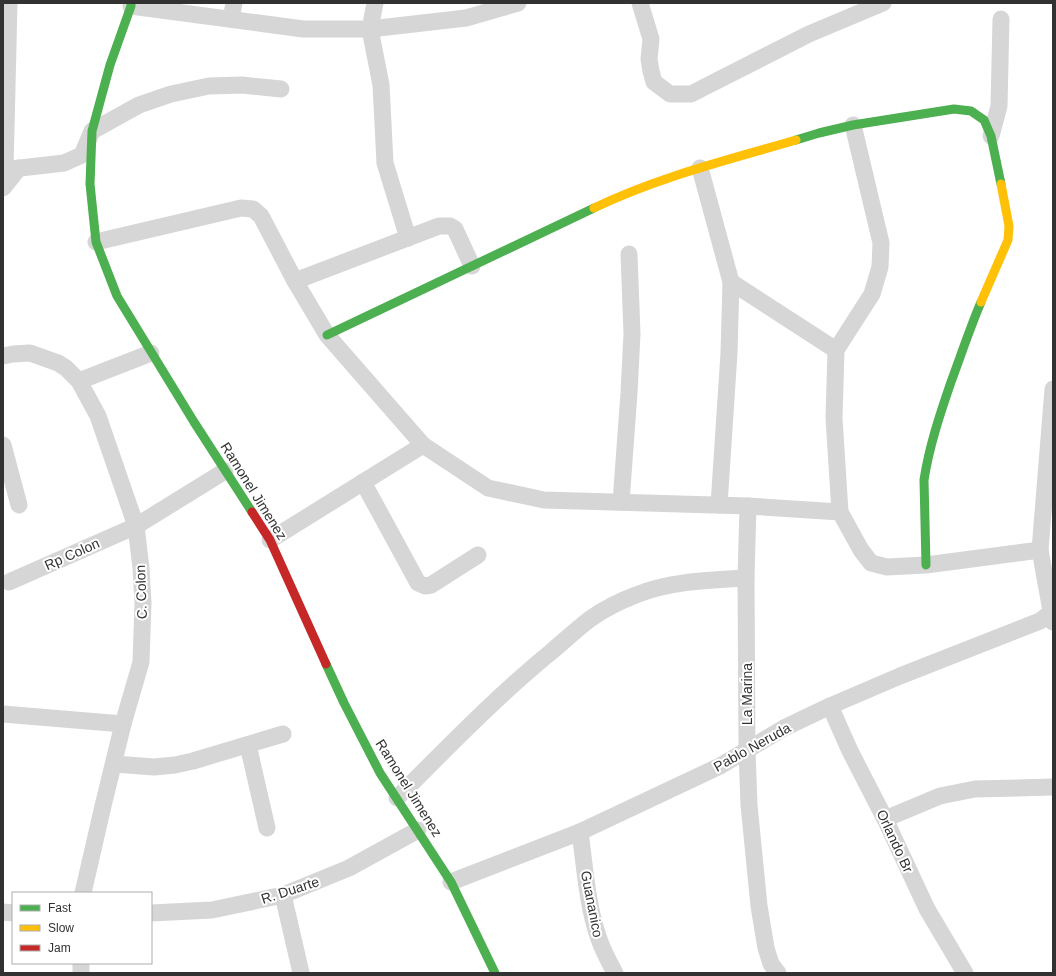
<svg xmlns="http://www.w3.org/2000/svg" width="1056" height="976" viewBox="0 0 1056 976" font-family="Arial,sans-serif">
  <rect width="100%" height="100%" fill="#fff"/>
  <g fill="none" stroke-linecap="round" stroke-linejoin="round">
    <g stroke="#d6d6d6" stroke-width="17">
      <path d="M375,3L370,29L381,85L385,163L408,238"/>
      <path d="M640,3L651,39L649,59L651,71L654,82L670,94H691L809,34L883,3"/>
      <path d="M131,6L303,29H370L466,18L518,3"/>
      <path d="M231,19L234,3"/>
      <path d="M991,136L999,106L1001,19"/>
      <path d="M700,168L731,282L729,353L719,505"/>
      <path d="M3,170L64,163L82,155L92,131L139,105L171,94L209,86L242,85L281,89"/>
      <path d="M5,170L9,3"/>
      <path d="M3,188L19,168"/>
      <path d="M96,242L241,208L253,209L261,216L295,281L327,335L423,445L488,488L544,500L748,506L840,512"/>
      <path d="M295,281L439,226H450L455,229L472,266"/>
      <path d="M731,282L836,350L834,418L840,512L861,550L871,563L887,567L926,565L1040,550"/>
      <path d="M836,350L872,294L880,267L881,243L853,125"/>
      <path d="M3,356L13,354L30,353L58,363L66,368L79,381L98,416L136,526L141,568L143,603L141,662L123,724L103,806L83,893"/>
      <path d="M79,381L151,353"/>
      <path d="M3,445L19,505"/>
      <path d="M363,482L418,583L425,586L431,585L478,555"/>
      <path d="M621,502L629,393L632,334L629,254"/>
      <path d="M748,506L746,578L747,750L749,805L759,906L766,948L771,964L778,973"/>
      <path d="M270,540L423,445"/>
      <path d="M9,582L136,526L225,471"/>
      <path d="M1053,622L1040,550L1053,389"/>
      <path d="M830,706L850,751L885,819L927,909L965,973"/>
      <path d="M3,714L123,724"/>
      <path d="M248,745L267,828"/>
      <path d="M114,764L154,767L175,765L193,761L283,734"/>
      <path d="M397,798C447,748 496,697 551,652C564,641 577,629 590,619C604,609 620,601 636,595C670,581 710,580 746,578"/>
      <path d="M885,819L940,796L975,789L1053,787"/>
      <path d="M580,832C585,868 587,905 599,939C603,951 609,962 615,973"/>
      <path d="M451,882L580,832L720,766L747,750L784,728L830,706L900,676L1040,621L1053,611"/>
      <path d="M283,895L301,973"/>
      <path d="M3,912L13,913"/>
      <path d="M151,913L212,910L283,895L349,868L418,830"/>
      <path d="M81,963V973"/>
    </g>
    <g stroke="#4caf50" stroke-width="9">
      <path d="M131,3V6L110,65L92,131L90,184L96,242L117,296L194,422L252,512"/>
      <path d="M796,140L819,133L853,125L954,109L971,111L984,120L991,136L1001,184"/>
      <path d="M327,335L594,208"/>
      <path d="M926,565L924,480C929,447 940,414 951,382C961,355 970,328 981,302"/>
      <path d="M326,664L344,703L380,773L451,882L495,973"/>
    </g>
    <g stroke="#ffc107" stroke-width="9">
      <path d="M594,208C658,177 728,160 796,140"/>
      <path d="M981,302L1008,240L1009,226L1001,184"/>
    </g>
    <path stroke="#c62828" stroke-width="9" d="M252,512L270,540L326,664"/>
  </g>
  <g text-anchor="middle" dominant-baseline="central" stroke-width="4" stroke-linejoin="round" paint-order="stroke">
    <g font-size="14" fill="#323232" stroke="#fff">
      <text transform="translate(254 491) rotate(58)">Ramonel Jimenez</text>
      <text transform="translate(72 554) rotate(-24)">Rp Colon</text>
      <text transform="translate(141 592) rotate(-92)">C. Colon</text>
      <text transform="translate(747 694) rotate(-90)">La Marina</text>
      <text transform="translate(752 747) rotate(-29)">Pablo Neruda</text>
      <text transform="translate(409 788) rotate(58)">Ramonel Jimenez</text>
      <text transform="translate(895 841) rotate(65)">Orlando Br</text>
      <text transform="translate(290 890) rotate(-18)">R. Duarte</text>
      <text transform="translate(592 904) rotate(79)">Guananico</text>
    </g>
  </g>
  <rect width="1056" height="976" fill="none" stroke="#323232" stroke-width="8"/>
  <rect x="12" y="892" width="140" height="72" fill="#ffffff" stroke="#adadad"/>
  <rect x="20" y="905" width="20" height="6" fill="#4caf50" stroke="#adadad"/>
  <text x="48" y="912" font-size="12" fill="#323232">Fast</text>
  <rect x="20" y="925" width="20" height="6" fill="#ffc107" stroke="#adadad"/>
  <text x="48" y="932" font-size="12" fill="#323232">Slow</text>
  <rect x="20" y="945" width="20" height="6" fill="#c62828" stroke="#adadad"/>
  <text x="48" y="952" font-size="12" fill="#323232">Jam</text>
</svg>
